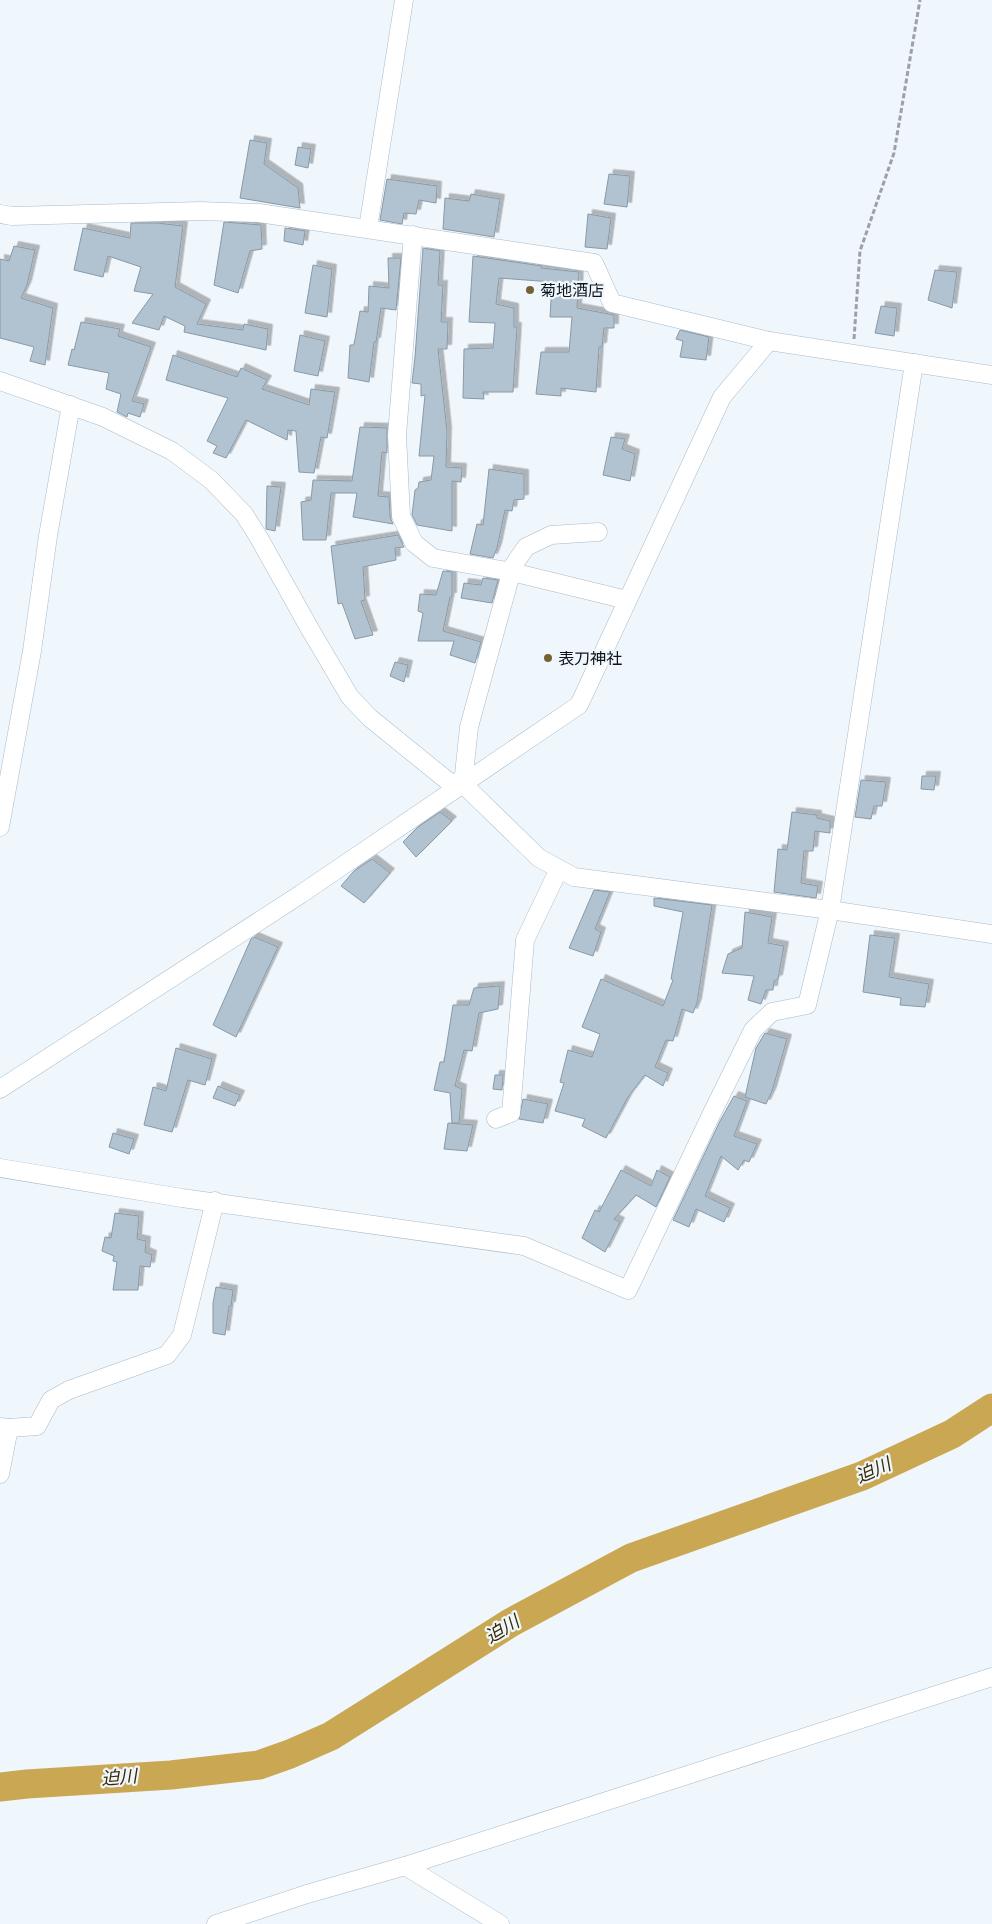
<svg xmlns="http://www.w3.org/2000/svg" width="992" height="1924" viewBox="0 0 992 1924" font-family="Quicksand,'Noto Sans JP',sans-serif">
  <defs>
    <filter id="shadow"><feDropShadow dx="4.5" dy="-4.5" stdDeviation="0" flood-color="#0004"/></filter>
  </defs>
  <rect width="100%" height="100%" fill="#eff6fc"/>
  <g fill="none" stroke-linecap="round" stroke-linejoin="round">
    <path stroke="#caa752" stroke-width="29" d="M0,1787L27,1784L171,1775L259,1765L290,1754L331,1736L510,1623L631,1558L862,1476L952,1434L992,1408"/>
  </g>
  <g fill="#b1c3d1" stroke="#8899a7" filter="url(#shadow)">
    <path d="M250,140L267,143L264,164L298,188L300,208L240,198Z"/>
    <path d="M298,147L311,149L308,168L295,165Z"/>
    <path d="M609,174L630,176L627,207L604,204Z"/>
    <path d="M387,179L437,186L436,203L419,200L416,214L404,213L402,224L380,220Z"/>
    <path d="M471,194L500,199L494,237L443,229L445,198L469,201Z"/>
    <path d="M588,214L611,218L607,249L585,247Z"/>
    <path d="M224,222L261,225L262,249L250,251L238,293L214,285Z"/>
    <path d="M131,223H157L183,226L175,287L206,304L197,324L243,330L244,324L268,329L266,350L184,332L185,326L164,316L159,330L132,323L153,294L134,291L141,267L108,256L103,277L74,270L83,228L130,238Z"/>
    <path d="M285,228L305,231L303,245L284,241Z"/>
    <path d="M14,246L35,250L27,285L21,298L53,308L45,365L30,361L34,347L0,338V259L9,261Z"/>
    <path d="M423,248L440,251L438,285H443L441,322H448L447,349H438L447,431L446,467L462,468L461,482L452,481V531L417,525L412,515L415,490L418,488L419,482L431,480L434,456H419L425,395L421,396V384L412,383L415,357Z"/>
    <path d="M473,256L542,266L541,268L579,272L577,308L614,315V328H604L602,347H599L596,392L561,388V396L536,394L541,352H569L572,317H550L552,282L499,278L496,304L514,308V327H517L513,392H483L484,399L463,398L464,349L493,348L495,323L469,322Z"/>
    <path d="M388,258H401L396,310L381,308L376,342H374L369,382L348,378L350,345H354L360,311L368,312L369,286L389,288Z"/>
    <path d="M313,265L332,269L327,317L305,313Z"/>
    <path d="M935,270L957,272L952,308L928,300Z"/>
    <path d="M881,306L897,308L894,336L875,333Z"/>
    <path d="M81,322L120,329L118,336L151,347L132,401L144,404L140,417L128,413L127,417L117,412L121,394L106,389L109,373L68,365L72,349L74,350Z"/>
    <path d="M680,330L709,337L706,360L680,357L683,341L676,339Z"/>
    <path d="M300,335L325,341L318,376L294,371Z"/>
    <path d="M173,355L237,377L241,368L267,380L262,389L309,405L311,389L335,392L327,438L321,437L314,473L299,472L296,431L288,430L287,440L246,420L226,458L213,453L217,446L207,441L228,398L166,380Z"/>
    <path d="M360,427L387,428V453L382,452L378,496L389,497L390,517L393,524L353,517L357,493H331L326,540H303L301,502L311,500L313,480L352,481Z"/>
    <path d="M611,437L625,439L622,449L635,454L630,481L603,475Z"/>
    <path d="M489,469L524,474V499L514,500L512,511L505,510L497,548L493,558L470,554L477,524L483,525Z"/>
    <path d="M267,486L281,487L275,531L266,529Z"/>
    <path d="M398,535L404,547L395,548L396,560L363,567L365,600L361,601L373,635L355,639L342,603L338,604L331,546Z"/>
    <path d="M443,571L452,572V597H450L443,631L481,642L475,663L450,655L454,641H418L423,613L418,611L420,594L436,595Z"/>
    <path d="M483,578L498,580L492,603L461,598L464,583L481,585Z"/>
    <path d="M395,662L408,665L404,682L390,676Z"/>
    <path d="M922,776H936L934,790L921,789Z"/>
    <path d="M861,780L886,782L882,806H874L871,819L855,817Z"/>
    <path d="M440,812L452,821L416,857L403,842L418,827Z"/>
    <path d="M792,812L817,815V818L830,821V833L815,831L813,851H804L801,883L818,886L816,898L774,892L778,849L787,850Z"/>
    <path d="M372,859L390,873L364,903L341,886L354,871Z"/>
    <path d="M594,890L610,892L595,929L601,932L593,956L569,948Z"/>
    <path d="M654,898L712,905L697,1003L693,1013L682,1009L673,1041L666,1040L655,1067L668,1073L663,1086L645,1075L628,1097L606,1138L582,1126L585,1119L555,1111L564,1083L560,1082L568,1050L592,1057L600,1034L582,1027L601,979L663,1006L673,980L671,979L683,912L654,906Z"/>
    <path d="M745,912L772,917L768,943L784,946L778,979L774,981L773,990H766L761,1004L748,1000L754,976L722,973L728,954L742,948Z"/>
    <path d="M870,935L895,938L889,977L929,984L925,1007L900,1005L901,998L863,992Z"/>
    <path d="M254,937L278,947L236,1037L213,1025L251,939Z"/>
    <path d="M500,986L498,1009L479,1013L472,1051L464,1050L455,1086L462,1089L459,1123H452L450,1093L434,1090L440,1062H444L453,1005H469L474,988Z"/>
    <path d="M765,1033L787,1039L772,1091L766,1104L745,1097L756,1048Z"/>
    <path d="M176,1048L212,1059L205,1085L188,1080L172,1132L144,1125L153,1087L166,1091Z"/>
    <path d="M495,1075H503L502,1090L493,1089Z"/>
    <path d="M218,1086L240,1095L235,1106L213,1098Z"/>
    <path d="M734,1096L747,1101L734,1136L757,1144L749,1162L744,1160L738,1170L721,1156L705,1196L730,1208L724,1222L696,1209L689,1227L673,1220L720,1121Z"/>
    <path d="M523,1099L548,1104L543,1123L519,1119Z"/>
    <path d="M448,1123L473,1125L467,1151L444,1149Z"/>
    <path d="M113,1133L134,1139L129,1154L109,1147Z"/>
    <path d="M621,1170L651,1186L657,1170L670,1177L656,1207L636,1195L614,1219L620,1222L605,1252L582,1238L595,1210L599,1212Z"/>
    <path d="M115,1213L139,1216L137,1239L146,1241L145,1252L152,1255L150,1267L140,1266L138,1290H113L117,1262L113,1261L114,1256L102,1251L105,1237L111,1238Z"/>
    <path d="M216,1287L233,1290L231,1306H229L225,1335L213,1333V1303Z"/>
  </g>
  <g fill="none" stroke-linecap="round" stroke-linejoin="round">
    <defs>
      <g id="minor">
        <path d="M0,214L12,216L200,211L259,213L594,263L612,303L769,341"/>
        <path d="M368,228L404,0"/>
        <path d="M413,235L397,435L401,516L414,543L433,558L512,572L627,600"/>
        <path d="M0,381L103,417L172,451L211,480L244,514L259,538L311,631L350,697L370,718L449,782L463,784"/>
        <path d="M598,532L551,535L526,547L513,566L469,727L463,784L539,858L574,877L830,910L992,934"/>
        <path d="M0,827L32,651L48,536L71,405"/>
        <path d="M0,1089L301,894L579,705L722,397L769,341L992,375"/>
        <path d="M496,1119L511,1113L525,940L559,869"/>
        <path d="M0,1168L182,1198L524,1246L628,1290L712,1113L753,1030L772,1012L807,1005L830,910L914,363"/>
        <path d="M0,1427L9,1428L37,1426L51,1400L69,1390L167,1355L182,1335L215,1201"/>
        <path d="M0,1474L9,1428"/>
        <path d="M405,1866L500,1924"/>
        <path d="M216,1924L307,1894L405,1866L992,1677"/>
      </g>
    </defs>
    <use href="#minor" stroke="#a9bbc9" stroke-width="19"/>
    <path stroke="#9ba1a7" stroke-width="3" stroke-dasharray="5 2.5" stroke-linecap="butt" d="M854,339L860,251L894,153L920,0"/>
    <use href="#minor" stroke="#fff" stroke-width="18"/>
  </g>
  <g fill="#766231" stroke="#eff6fc" stroke-width="2">
    <circle cx="530" cy="290" r="5"/>
    <circle cx="548" cy="658" r="5"/>
  </g>
  <g text-anchor="middle" dominant-baseline="central" stroke-width="4.5" stroke-linejoin="round" paint-order="stroke">
    <g font-size="16" fill="#0e1419" stroke="#eff6fc" text-anchor="start">
      <text x="540" y="290">菊地酒店</text>
      <text x="558" y="658">表刀神社</text>
    </g>
    <g font-size="18" font-style="italic" fill="#382903" stroke="#eff6fc">
      <text transform="translate(873 1470) rotate(-24)">迫川</text>
      <text transform="translate(502 1629) rotate(-31)">迫川</text>
      <text transform="translate(119 1777) rotate(-5)">迫川</text>
    </g>
  </g>
</svg>
